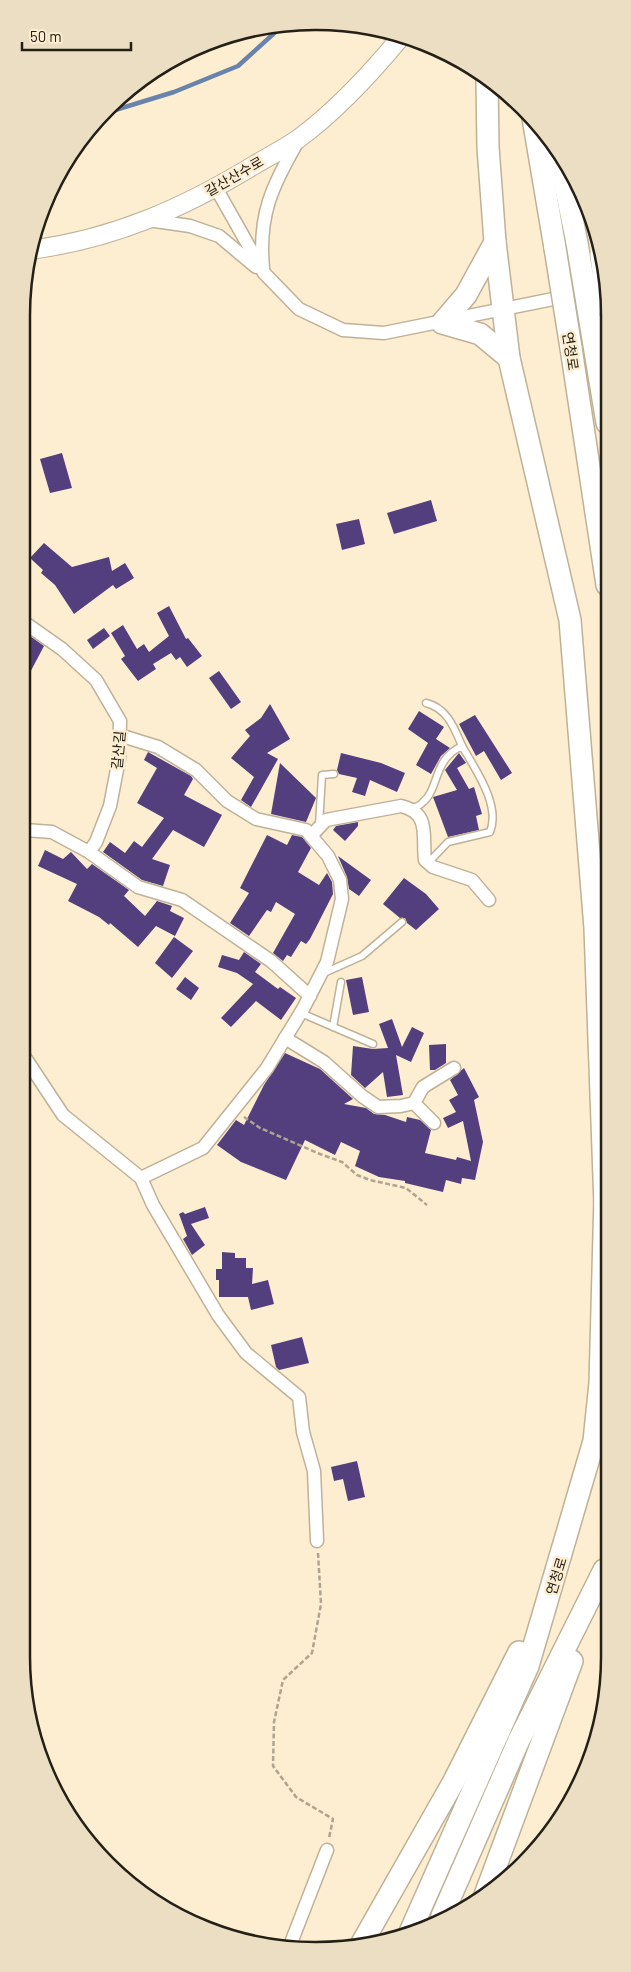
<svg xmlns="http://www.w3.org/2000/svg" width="631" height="1972" viewBox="0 0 631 1972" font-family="Barlow,'Noto Sans KR',sans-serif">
  <rect width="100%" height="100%" fill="#fdeed2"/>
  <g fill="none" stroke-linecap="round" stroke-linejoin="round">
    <path stroke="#6883ac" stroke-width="4.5" d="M112,111L174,92L238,66L281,27"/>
  </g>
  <g fill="#533f7d">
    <path d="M62,453L72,488L50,493L40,459Z"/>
    <path d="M431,500L437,521L394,534L387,513Z"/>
    <path d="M359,519L365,544L342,550L336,524Z"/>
    <path d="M44,543L72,567L109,557L112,571L125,563L134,578L116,589L113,585L74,614L55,585L41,573L43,570L30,558Z"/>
    <path d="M169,606L186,639L188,638L202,656L187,667L180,657L176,660L171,653L153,664L156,669L138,681L121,659L125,656L111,633L123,625L137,649L144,644L149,652L169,636L157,613Z"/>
    <path d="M104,628L110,636L93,649L87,640Z"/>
    <path d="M30,636L44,646L25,682V644Z"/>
    <path d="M219,671L241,702L231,709L209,678Z"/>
    <path d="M270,704L290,739L267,753L278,759L251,807L241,800L254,777L231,758L250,736L245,730L261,718Z"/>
    <path d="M419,711L444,727L436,739L450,748L441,756L431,774L416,765L428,743L408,729Z"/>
    <path d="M475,715L512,773L501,780L484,751L476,756L459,724Z"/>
    <path d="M148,752L191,776L193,779L184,795L222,815L204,847L173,830L152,859L170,865L163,886L142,880L103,852L110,842L125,853L134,841L142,847L164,818L137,803L157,768L144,760Z"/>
    <path d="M341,753L381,763L405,773L397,792L370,780L365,796L352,792L357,778L339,774L337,770Z"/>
    <path d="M459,753L466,763L457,768L469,789L474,787L482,814L476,816L479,830L448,837L433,797L457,790L445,770Z"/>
    <path d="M280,763L316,798L306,822L271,814Z"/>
    <path d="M358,822V826L345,841L333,830L336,826Z"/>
    <path d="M267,835L287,845L292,835L302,837L311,848L298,872L319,885L327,873L332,882L333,894L310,939L306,944L301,941L291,957L287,955L283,961L273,953L295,914L276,902L271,912L267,910L249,936L230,923L249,893L240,888Z"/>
    <path d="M45,850L63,859L71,852L87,869L92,864L129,890L124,896L145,916L157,901L172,906L170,911L184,918L175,936L156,926L138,947L110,923L109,925L99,917L68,901L77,884L38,866Z"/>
    <path d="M338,856L371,880L359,896L349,889L347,877Z"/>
    <path d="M404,878L426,894L439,909L416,930L407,923L405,918H400L383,904Z"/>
    <path d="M174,937L193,951L172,978L155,963Z"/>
    <path d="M244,952L261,964L255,972L278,989L280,987L296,998L281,1020L256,1001L231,1027L221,1018L253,984L237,973L218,967L222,955L239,960Z"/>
    <path d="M185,977L199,988L191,1000L176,989Z"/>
    <path d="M362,977L369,1012L353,1015L346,980Z"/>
    <path d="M392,1019L402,1047L412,1027L424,1033L411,1062L396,1055L403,1095L387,1097L383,1072L365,1088L351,1075L353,1046L373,1049L388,1048L379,1024Z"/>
    <path d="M446,1044V1063L435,1070H430L429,1045Z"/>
    <path d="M285,1053L320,1069L353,1099L344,1104L366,1108L374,1114L385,1115L406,1122L407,1117L420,1120L431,1130L425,1153L456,1160L457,1157L471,1161L463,1121L448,1128L443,1118L456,1112L449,1100L458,1095L450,1080L464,1068L479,1097L474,1100L483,1142L475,1180L462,1178L461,1184L446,1180L443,1192L405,1183V1181L379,1177L355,1166L360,1151L341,1142L335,1155L305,1140L286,1180L241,1162L217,1145L236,1120L244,1125L264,1085Z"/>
    <path d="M205,1207L209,1218L191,1224L205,1245L192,1255L183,1239L187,1236L179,1214L183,1212L185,1214Z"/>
    <path d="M222,1252L235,1253V1258H246V1268H253L252,1284L268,1280L274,1304L251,1310L248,1297H219V1280H216V1269H222Z"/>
    <path d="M302,1337L309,1363L279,1370L276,1367L271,1345Z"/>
    <path d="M357,1461L365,1497L348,1501L343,1479L334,1481L331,1467Z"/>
  </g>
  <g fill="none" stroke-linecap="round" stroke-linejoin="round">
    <defs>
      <g id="lane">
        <path d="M426,703C447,708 454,727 462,746"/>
        <path d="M412,808C415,807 420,806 422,803C440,789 432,760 462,746C475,769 501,805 490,832L448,842L428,863"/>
        <path d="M319,825L322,775L334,774"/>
        <path d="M324,973L362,956L402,922"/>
        <path d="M301,1013L373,1044"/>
        <path d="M333,1027L341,982"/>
      </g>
      <g id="street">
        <path d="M216,188L264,273L299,309L343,330L384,333L568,296"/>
        <path d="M148,220L190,226L219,236L256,267"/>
        <path d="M263,268C258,215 272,186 298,141"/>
        <path d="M25,623L62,649L96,680L120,721L119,759L110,806L96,842L89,852"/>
        <path d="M119,735L158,747L196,770L227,801L256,819L306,830L328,856L340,880L342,899L327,962L303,1009L267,1068L203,1148L141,1178"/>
        <path d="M25,830L52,832L89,852L138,887L182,900L271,961L310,996"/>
        <path d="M311,836L326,820L401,806C431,813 422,836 425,860L433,867L472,880L489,900"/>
        <path d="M285,1038L324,1062L362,1096L378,1107L401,1106L414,1103L423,1087L454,1068"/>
        <path d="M24,1056L63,1115L141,1178L153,1205L218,1315L246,1353L299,1397L303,1432L314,1471L317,1541L316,1516"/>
        <path d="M414,1103L434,1123"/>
        <path d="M289,1948L327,1850"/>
      </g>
      <path id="secondary" d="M30,250C114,239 184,208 256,164C270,156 285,148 298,139C335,112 372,72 401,37"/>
      <g id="highway">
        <path d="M487,81L488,147L495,242L509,358L570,620L595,928L605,1205"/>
        <path d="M533,118L555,248"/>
        <path d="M559,155L577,243"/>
        <path d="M495,242L466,295L442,323L480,334L509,358"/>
        <path d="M571,348L607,585"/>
        <path d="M595,351L607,423"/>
        <path d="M485,1895L572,1661"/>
        <path d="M442,1916L519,1740L604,1570"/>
        <path d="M410,1932L528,1666L594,1441L600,1383L605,1197"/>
        <path d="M362,1943L454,1781L519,1652"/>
      </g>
    </defs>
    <use href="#lane" stroke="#bfb196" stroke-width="9"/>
    <use href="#street" stroke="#bfb196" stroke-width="15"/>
    <use href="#secondary" stroke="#bfb196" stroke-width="20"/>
    <use href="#highway" stroke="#bfb196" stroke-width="24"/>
    <g stroke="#afa48e" stroke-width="2.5" stroke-dasharray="5 2.5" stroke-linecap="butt">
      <path d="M244,1117L260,1128L320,1154L342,1162L357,1175L370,1180L406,1188L427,1205"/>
      <path d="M318,1553L321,1604L312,1653L283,1680L274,1722L273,1766L296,1797L333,1819L329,1838"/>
    </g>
    <use href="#lane" stroke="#fff" stroke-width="6"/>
    <use href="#street" stroke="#fff" stroke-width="12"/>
    <use href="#secondary" stroke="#fff" stroke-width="18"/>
    <use href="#highway" stroke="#fff" stroke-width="21"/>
    <defs>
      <g id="highway-bridge">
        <path d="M577,243L595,351"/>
        <path d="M555,248L571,348"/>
        <path d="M601,255L607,306"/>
      </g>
    </defs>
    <use href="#highway-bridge" stroke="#bfb196" stroke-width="24" stroke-linecap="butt"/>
    <use href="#highway-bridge" stroke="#fff" stroke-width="21"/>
  </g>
  <g text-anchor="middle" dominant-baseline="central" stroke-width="5" stroke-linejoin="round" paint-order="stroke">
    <g font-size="14" fill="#252016" stroke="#fdeed2">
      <text transform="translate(234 176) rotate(-30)">갈산산수로</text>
      <text transform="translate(571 351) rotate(81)">연청로</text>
      <text transform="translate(118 750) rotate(-85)">갈산길</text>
      <text transform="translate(556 1576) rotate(-73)">연청로</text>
    </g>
  </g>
  <path d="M0 0H631V1972H0ZM315 30H316A285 285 0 0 1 601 315V1657A285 285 0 0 1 316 1942H315A285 285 0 0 1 30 1657V315A285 285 0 0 1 315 30Z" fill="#ecdec3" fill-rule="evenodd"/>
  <path fill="none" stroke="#252016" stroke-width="2.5" d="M315 30H316A285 285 0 0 1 601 315V1657A285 285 0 0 1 316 1942H315A285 285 0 0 1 30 1657V315A285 285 0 0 1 315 30Z"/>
  <path d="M22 42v8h109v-8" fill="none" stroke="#252016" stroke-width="2.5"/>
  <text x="30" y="42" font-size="15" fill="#252016" stroke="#fdeed2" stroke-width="4" paint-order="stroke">50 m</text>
</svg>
